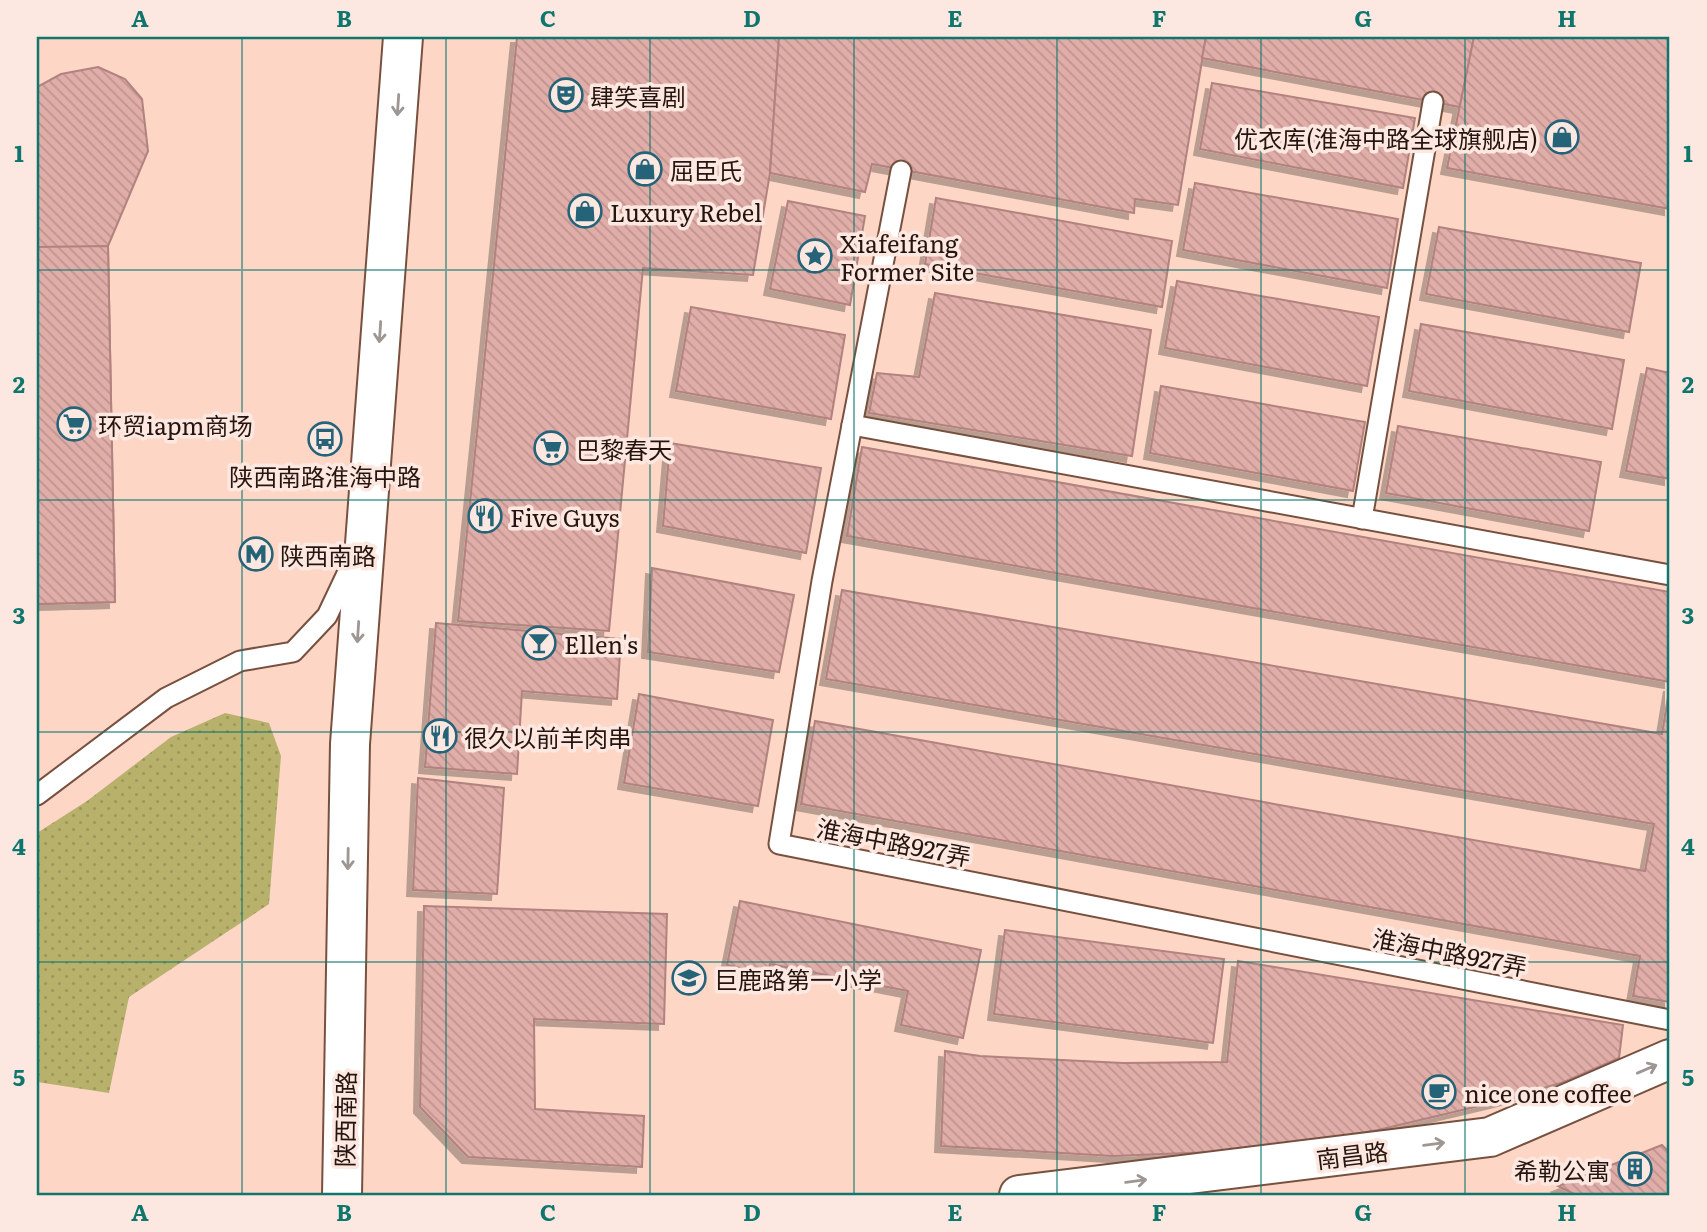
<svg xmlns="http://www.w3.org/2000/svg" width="1707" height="1232" viewBox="0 0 1707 1232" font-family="Literata,'Noto Sans SC',serif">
  <defs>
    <pattern id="grass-dots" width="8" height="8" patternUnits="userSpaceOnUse" patternTransform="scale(1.75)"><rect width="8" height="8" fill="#b7b16c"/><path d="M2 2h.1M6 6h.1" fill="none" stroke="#9d975c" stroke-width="1.8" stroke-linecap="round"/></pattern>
    <pattern id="building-back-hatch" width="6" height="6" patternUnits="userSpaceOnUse" patternTransform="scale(1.75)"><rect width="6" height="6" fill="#e0ada8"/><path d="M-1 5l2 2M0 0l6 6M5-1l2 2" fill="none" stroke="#c0948f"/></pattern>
    <filter id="shadow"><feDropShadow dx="-6" dy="6" stdDeviation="0" flood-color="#0004"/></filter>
  </defs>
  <rect width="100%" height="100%" fill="#fdd6c6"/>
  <path fill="url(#grass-dots)" d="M225,713L269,723L281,756L269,904L129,997L109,1093L37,1082V833L87,801L171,737Z"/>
  <g fill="url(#building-back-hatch)" stroke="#b2827e" stroke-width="2" filter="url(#shadow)">
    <path d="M517,37H779L770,173L753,275L643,268L609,631L458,621Z"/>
    <path d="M779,37H1206L1178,205L1135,199L1134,213L872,164L865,192L770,173Z"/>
    <path d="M1206,37H1474L1460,107L1202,58Z"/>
    <path d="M1474,37H1670V209L1447,168Z"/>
    <path d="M98,67L125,79L142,99L148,151L108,246L115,602L37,604V87L61,74Z"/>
    <path d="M1212,83L1415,118L1403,188L1200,149Z"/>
    <path d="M1195,183L1398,219L1387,288L1183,250Z"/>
    <path d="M936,198L1172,241L1162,307L925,264Z"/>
    <path d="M788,201L865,216L850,305L770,289Z"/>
    <path d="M1439,227L1641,263L1629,332L1426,294Z"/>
    <path d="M108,246L115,602L37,604V247Z"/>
    <path d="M1177,281L1379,317L1367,386L1165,348Z"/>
    <path d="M935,293L1151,330L1132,456L869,413L877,373L919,377Z"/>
    <path d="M691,307L845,335L831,419L676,391Z"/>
    <path d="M1421,324L1624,360L1612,429L1409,391Z"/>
    <path d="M1647,368L1670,373V479L1626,471Z"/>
    <path d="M1161,386L1365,422L1353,491L1150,453Z"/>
    <path d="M1398,426L1601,462L1589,531L1386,493Z"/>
    <path d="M670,443L821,468L806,553L663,526Z"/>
    <path d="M862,447L1670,592V682L847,536Z"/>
    <path d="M652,568L794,595L779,672L648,652Z"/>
    <path d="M842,590L1662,734L1670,685V1002L1633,996L1640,956L801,804L815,721L1645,871L1654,824L826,679Z"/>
    <path d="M436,623L621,639L617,699L522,691L517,774L425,767Z"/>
    <path d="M639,694L773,720L758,806L624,783Z"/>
    <path d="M418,778L504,788L497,894L413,890Z"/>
    <path d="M740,901L981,950L963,1038L901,1025L908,991L770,964L768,974L727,965Z"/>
    <path d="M424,906L667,914L664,1024L534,1019L535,1109L644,1116L642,1167L468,1157L420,1107Z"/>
    <path d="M1005,930L1224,959L1213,1043L994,1014Z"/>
    <path d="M1238,961L1623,1025L1619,1058L1564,1082L1500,1101L1378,1130L1307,1142L1212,1152L1113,1156L941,1146L945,1051L980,1056L1123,1063L1227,1062Z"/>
    <path d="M1662,1145L1670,1153V1195H1576L1558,1186Z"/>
  </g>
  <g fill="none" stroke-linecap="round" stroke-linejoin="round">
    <defs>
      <g id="lane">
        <path d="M901,171L822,581L779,844L1670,1020"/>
        <path d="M852,425L1670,575"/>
        <path d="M1362,519L1433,102"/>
        <path d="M37,795L166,698L240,661L293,652L327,616L354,559"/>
      </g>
      <path id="street" d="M1019,1195L1490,1137L1670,1059"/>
      <path id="secondary" d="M342,1195L350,744L403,37"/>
    </defs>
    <use href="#lane" stroke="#78503f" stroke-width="23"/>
    <use href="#street" stroke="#78503f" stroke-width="42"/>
    <use href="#secondary" stroke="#78503f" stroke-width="42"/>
    <use href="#lane" stroke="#fff" stroke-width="19"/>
    <use href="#street" stroke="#fff" stroke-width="38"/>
    <use href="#secondary" stroke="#fff" stroke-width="38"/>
  </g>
  <defs><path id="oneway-shaft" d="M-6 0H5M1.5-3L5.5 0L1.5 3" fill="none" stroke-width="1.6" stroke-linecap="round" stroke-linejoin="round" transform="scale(1.75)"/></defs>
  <g stroke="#9d9693">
    <use href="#oneway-shaft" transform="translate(398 105) rotate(94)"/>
    <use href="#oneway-shaft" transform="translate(380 332) rotate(94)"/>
    <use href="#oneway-shaft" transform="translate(358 632) rotate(94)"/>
    <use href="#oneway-shaft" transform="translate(348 859) rotate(91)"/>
    <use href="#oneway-shaft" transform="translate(1647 1069) rotate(-23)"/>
    <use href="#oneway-shaft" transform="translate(1434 1144) rotate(-7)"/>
    <use href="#oneway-shaft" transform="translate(1136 1181) rotate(-7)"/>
  </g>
  <path fill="none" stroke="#0f766e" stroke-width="2" stroke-opacity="0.55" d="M242,37V1195M446,37V1195M650,37V1195M854,37V1195M1057,37V1195M1261,37V1195M1465,37V1195M37,270H1670M37,500H1670M37,732H1670M37,962H1670"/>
  <defs>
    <symbol id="theatre-ring" viewBox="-11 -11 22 22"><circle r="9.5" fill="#fce8e0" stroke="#246378" stroke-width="1.5"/><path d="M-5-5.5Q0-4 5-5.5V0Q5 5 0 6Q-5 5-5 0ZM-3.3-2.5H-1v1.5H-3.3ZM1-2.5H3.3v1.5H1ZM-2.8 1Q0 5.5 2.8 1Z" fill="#246378"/></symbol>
    <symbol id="shop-ring" viewBox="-11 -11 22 22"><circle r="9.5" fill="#fce8e0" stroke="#246378" stroke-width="1.5"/><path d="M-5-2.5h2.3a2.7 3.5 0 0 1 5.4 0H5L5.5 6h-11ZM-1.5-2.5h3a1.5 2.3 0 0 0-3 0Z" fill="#246378"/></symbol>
    <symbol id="sight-ring" viewBox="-11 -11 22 22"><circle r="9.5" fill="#fce8e0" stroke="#246378" stroke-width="1.5"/><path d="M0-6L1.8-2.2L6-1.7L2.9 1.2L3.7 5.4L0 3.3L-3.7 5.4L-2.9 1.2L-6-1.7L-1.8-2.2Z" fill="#246378"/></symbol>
    <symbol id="supermarket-ring" viewBox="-11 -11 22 22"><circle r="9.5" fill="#fce8e0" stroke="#246378" stroke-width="1.5"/><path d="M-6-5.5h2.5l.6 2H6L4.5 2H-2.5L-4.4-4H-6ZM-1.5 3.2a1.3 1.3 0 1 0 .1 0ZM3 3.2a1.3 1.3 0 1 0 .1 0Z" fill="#246378"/></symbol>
    <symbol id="bus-ring" viewBox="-11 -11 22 22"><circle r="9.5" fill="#fce8e0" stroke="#246378" stroke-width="1.5"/><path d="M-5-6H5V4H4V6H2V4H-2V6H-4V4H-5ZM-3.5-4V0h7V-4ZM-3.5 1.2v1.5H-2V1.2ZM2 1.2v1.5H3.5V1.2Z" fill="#246378"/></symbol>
    <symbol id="restaurant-ring" viewBox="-11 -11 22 22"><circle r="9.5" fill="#fce8e0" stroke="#246378" stroke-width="1.5"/><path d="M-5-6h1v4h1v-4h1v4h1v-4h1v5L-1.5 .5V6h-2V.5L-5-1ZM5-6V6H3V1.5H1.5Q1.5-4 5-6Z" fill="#246378"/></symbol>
    <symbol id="metro-ring" viewBox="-11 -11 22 22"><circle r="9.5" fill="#fce8e0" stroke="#246378" stroke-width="1.5"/><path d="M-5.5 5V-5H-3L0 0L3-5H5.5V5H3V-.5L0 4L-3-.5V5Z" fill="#246378"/></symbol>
    <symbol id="bar-ring" viewBox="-11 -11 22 22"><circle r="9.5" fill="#fce8e0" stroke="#246378" stroke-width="1.5"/><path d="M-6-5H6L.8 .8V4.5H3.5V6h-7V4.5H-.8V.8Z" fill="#246378"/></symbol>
    <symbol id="school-ring" viewBox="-11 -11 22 22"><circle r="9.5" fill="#fce8e0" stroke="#246378" stroke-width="1.5"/><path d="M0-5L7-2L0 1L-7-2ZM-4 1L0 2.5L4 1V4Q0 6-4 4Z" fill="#246378"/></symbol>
    <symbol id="cafe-ring" viewBox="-11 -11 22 22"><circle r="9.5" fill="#fce8e0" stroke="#246378" stroke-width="1.5"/><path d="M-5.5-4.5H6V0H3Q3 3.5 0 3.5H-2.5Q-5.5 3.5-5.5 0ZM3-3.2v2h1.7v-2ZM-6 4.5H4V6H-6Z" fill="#246378"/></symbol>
    <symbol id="building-ring" viewBox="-11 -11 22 22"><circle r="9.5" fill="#fce8e0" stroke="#246378" stroke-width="1.5"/><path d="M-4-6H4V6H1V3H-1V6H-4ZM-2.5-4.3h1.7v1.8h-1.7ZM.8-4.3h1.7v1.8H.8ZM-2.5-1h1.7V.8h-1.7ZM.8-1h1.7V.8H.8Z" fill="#246378"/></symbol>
  </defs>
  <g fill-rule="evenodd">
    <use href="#theatre-ring" x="547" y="76" width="38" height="38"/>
    <use href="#shop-ring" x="1543" y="118" width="38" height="38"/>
    <use href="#shop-ring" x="626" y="150" width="38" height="38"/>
    <use href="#shop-ring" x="566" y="192" width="38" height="38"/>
    <use href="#sight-ring" x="796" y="237" width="38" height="38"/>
    <use href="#supermarket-ring" x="55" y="405" width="38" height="38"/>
    <use href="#bus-ring" x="306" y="420" width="38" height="38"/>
    <use href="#supermarket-ring" x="532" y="429" width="38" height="38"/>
    <use href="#restaurant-ring" x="466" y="497" width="38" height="38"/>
    <use href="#metro-ring" x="237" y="535" width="38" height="38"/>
    <use href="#bar-ring" x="520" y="624" width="38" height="38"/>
    <use href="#restaurant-ring" x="421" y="717" width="38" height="38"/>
    <use href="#school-ring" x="670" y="959" width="38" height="38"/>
    <use href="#cafe-ring" x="1420" y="1073" width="38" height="38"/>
    <use href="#building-ring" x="1616" y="1150" width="38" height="38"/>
  </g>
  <g text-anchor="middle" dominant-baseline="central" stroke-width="7" stroke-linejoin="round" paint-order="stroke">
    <g font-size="24" fill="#26150e" stroke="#fce8e0" text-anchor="start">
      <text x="590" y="95">肆笑喜剧</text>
      <text x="1538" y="137" text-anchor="end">优衣库(淮海中路全球旗舰店)</text>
      <text x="670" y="169">屈臣氏</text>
      <text x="610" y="211">Luxury Rebel</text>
      <text x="840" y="242">Xiafeifang<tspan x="840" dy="28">Former Site</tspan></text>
      <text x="98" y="424">环贸iapm商场</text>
      <text x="576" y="448">巴黎春天</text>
      <text x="325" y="475" text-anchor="middle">陕西南路淮海中路</text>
      <text x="510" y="516">Five Guys</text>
      <text x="280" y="554">陕西南路</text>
      <text x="564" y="643">Ellen's</text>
      <text x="464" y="736">很久以前羊肉串</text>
      <text x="714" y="978">巨鹿路第一小学</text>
      <text x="1464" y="1092">nice one coffee</text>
      <text x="1610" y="1169" text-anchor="end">希勒公寓</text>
    </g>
    <g font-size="24" fill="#26150e" stroke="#fce8e0">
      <text transform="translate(894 841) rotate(11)">淮海中路927弄</text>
      <text transform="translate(1450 951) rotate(11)">淮海中路927弄</text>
      <text transform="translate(344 1119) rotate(-89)">陕西南路</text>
      <text transform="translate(1352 1154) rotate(-7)">南昌路</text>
    </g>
  </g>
  <rect width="1707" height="1232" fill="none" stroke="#fce8e0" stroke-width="77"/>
  <rect x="38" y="38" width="1630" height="1156" fill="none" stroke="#0f766e" stroke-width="2.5"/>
  <g font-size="23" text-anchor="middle" font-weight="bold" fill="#0f766e">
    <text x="140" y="27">A</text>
    <text x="344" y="27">B</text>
    <text x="548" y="27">C</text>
    <text x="752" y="27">D</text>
    <text x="955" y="27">E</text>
    <text x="1159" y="27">F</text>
    <text x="1363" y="27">G</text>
    <text x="1567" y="27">H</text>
    <text x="19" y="162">1</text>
    <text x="1688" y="162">1</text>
    <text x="19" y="393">2</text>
    <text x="1688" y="393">2</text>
    <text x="19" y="624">3</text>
    <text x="1688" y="624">3</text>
    <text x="19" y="855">4</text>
    <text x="1688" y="855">4</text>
    <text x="19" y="1086">5</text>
    <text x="1688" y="1086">5</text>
    <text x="140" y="1221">A</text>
    <text x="344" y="1221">B</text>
    <text x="548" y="1221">C</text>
    <text x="752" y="1221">D</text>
    <text x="955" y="1221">E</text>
    <text x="1159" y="1221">F</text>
    <text x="1363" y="1221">G</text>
    <text x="1567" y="1221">H</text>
  </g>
</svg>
